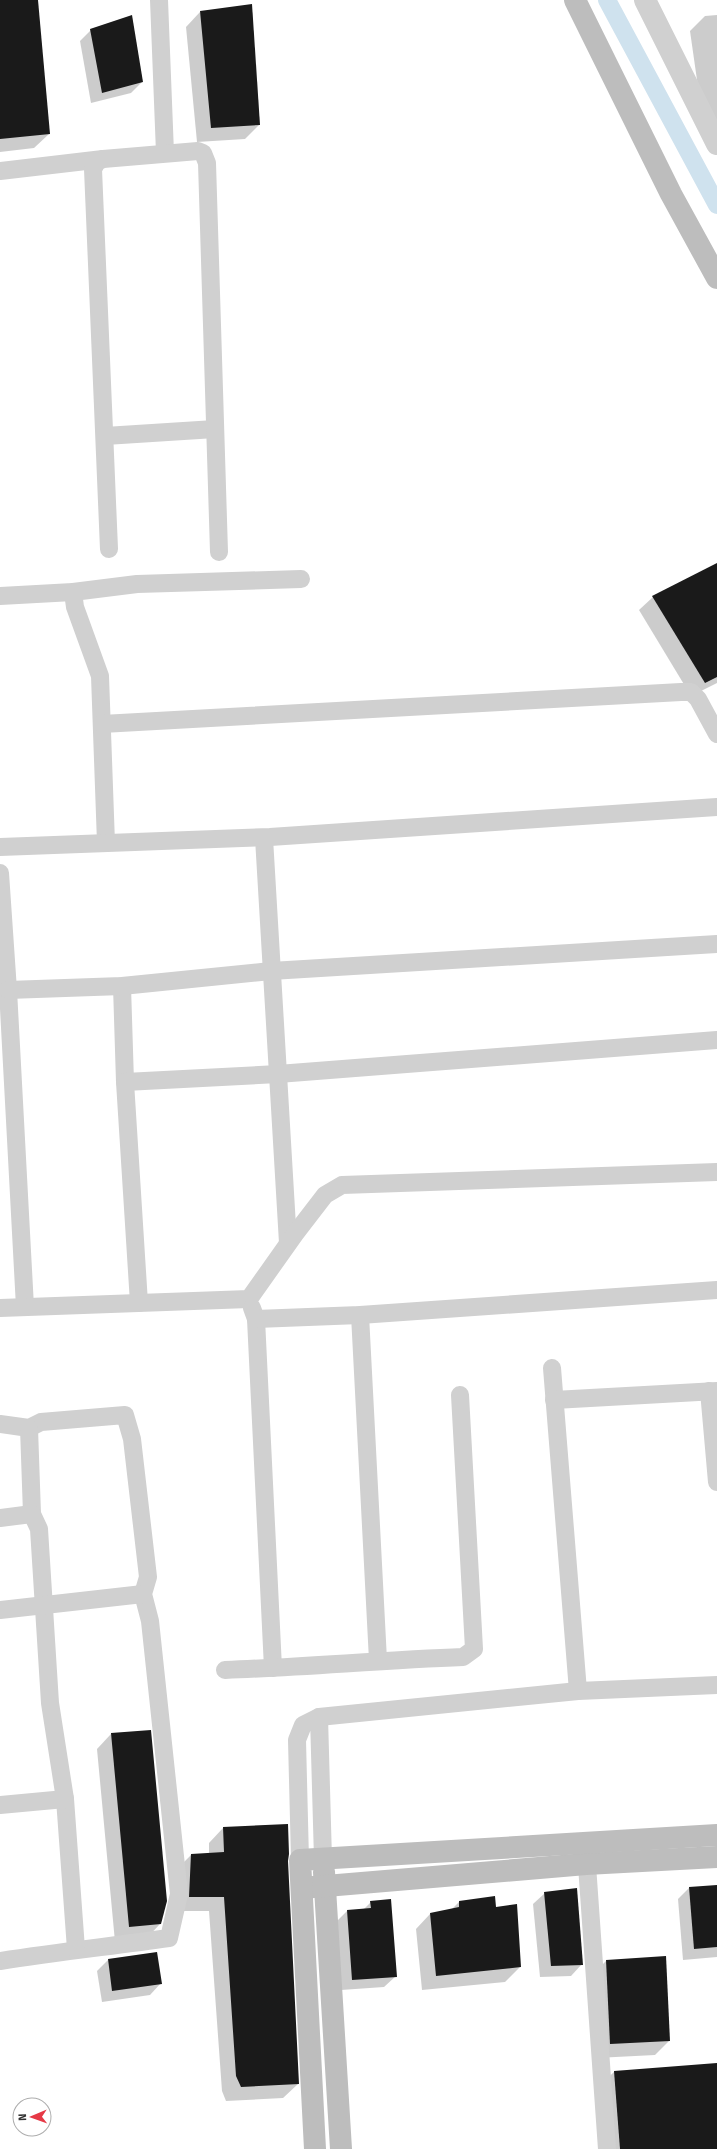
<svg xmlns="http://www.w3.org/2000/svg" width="717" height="2149" viewBox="0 0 717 2149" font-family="'Fira Sans',sans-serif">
  <rect width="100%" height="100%" fill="#fff"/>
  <g fill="#0003">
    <path d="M0,0H37L49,134L34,148L0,152Z"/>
    <path d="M200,12L259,125L245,139L197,142L186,27Z"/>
    <path d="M717,15V126L701,108L690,31L705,16Z"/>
    <path d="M91,30L142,82L131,93L91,103L80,41Z"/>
    <path d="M717,564V683L691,696L639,610L653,597Z"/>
    <path d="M111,1734L160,1924L146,1939L115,1942L97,1749Z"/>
    <path d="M223,1828L287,1861L298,2084L283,2098L226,2101L222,2091L209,1911H175L176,1870L191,1855L209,1854V1843Z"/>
    <path d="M717,1886V1957L683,1960L678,1899L689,1888Z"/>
    <path d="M545,1893L582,1964L571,1976L540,1977L533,1904Z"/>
    <path d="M371,1902L396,1976L384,1987L341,1990L336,1922L347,1911L363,1910Z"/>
    <path d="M459,1902L495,1908L520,1967L505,1982L422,1990L416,1929L430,1914L451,1910Z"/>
    <path d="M156,1953L161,1983L150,1995L102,2002L97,1971L108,1960Z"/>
    <path d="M606,1961L669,2041L655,2055L596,2058L592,1975Z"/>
    <path d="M717,2064V2149H604L599,2086L614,2072Z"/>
  </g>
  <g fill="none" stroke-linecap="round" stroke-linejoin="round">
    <path stroke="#cfe2ee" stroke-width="18" d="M607,0L717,205"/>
  </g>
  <g fill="#1a1a1a">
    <path d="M0,0H38L50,134L0,139Z"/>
    <path d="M252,4L260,125L211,128L200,11Z"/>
    <path d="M132,15L143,82L102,93L90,29Z"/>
    <path d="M717,563V677L705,683L652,596Z"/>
    <path d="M151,1730L167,1901L161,1924L129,1927L111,1733Z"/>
    <path d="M288,1824L289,1854L288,1861L299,2084L241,2087L236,2076L224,1897H189L191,1854L224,1852L223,1827Z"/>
    <path d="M717,1885V1947L694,1949L689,1887Z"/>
    <path d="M577,1888L583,1965L551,1966L544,1892Z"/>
    <path d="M495,1896L496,1907L517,1904L521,1967L436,1976L430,1913L459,1907V1901Z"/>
    <path d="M391,1899L397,1977L352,1980L347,1910L371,1908L370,1901Z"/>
    <path d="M157,1952L162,1984L112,1991L108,1959Z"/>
    <path d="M666,1956L670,2041L610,2044L606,1960Z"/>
    <path d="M717,2063V2149H620L614,2071Z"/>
  </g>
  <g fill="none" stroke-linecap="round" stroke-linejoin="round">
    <g stroke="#d0d0d0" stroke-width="18">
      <path d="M159,0L165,153"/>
      <path d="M0,171L103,159"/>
      <path d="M105,436L215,429"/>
      <path d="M109,549L93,169L97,162L103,159L198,151L203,153L207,163L219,552"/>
      <path d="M73,592L75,607L100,676L106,843"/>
      <path d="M0,596L73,592L137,584L301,579"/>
      <path d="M102,724L681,692H691L698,699L717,734"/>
      <path d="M264,838L288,1243"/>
      <path d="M0,847L270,837L717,807"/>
      <path d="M0,873L8,990L25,1307"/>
      <path d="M122,986L125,1082L139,1303"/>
      <path d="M8,990L122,986L271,971L717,944"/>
      <path d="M125,1082L278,1074L717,1040"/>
      <path d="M0,1308L249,1299L295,1234L325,1195L342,1185L717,1172"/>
      <path d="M252,1308L256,1319L273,1668"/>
      <path d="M360,1315L378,1660"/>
      <path d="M256,1319L360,1315L717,1290"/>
      <path d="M552,1368L578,1691"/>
      <path d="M709,1391L717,1482"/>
      <path d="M554,1400L717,1391"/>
      <path d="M0,1424L29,1428L41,1422L125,1415L132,1439L148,1577L143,1594L150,1621L179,1894L169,1938C113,1946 56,1952 0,1961"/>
      <path d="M29,1428L32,1514L39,1529L50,1703L65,1799L76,1949"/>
      <path d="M0,1518L32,1514"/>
      <path d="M0,1610L143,1594"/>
      <path d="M225,1670C305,1667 384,1660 463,1657L474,1649L460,1395"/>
      <path d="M319,1717L323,1859"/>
      <path d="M0,1805L65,1799"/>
      <path d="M586,1851L607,2149"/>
      <path d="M300,1860L297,1740L303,1725L319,1717L578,1691L717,1685"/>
    </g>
    <path stroke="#d0d0d0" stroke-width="22" d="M645,0L717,144"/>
    <g stroke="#bdbdbd" stroke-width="22">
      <path d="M575,0L671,194L717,278"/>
      <path d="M324,1872L341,2149"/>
      <path d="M302,1888L586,1864L717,1857"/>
      <path d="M315,2149L300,1860L717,1835"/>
    </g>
  </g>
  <g transform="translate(32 2117) rotate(268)"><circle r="19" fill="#ffffff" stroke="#adadad"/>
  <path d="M0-3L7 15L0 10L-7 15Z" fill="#e63946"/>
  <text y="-6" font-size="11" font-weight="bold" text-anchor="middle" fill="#333333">N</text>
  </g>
</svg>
